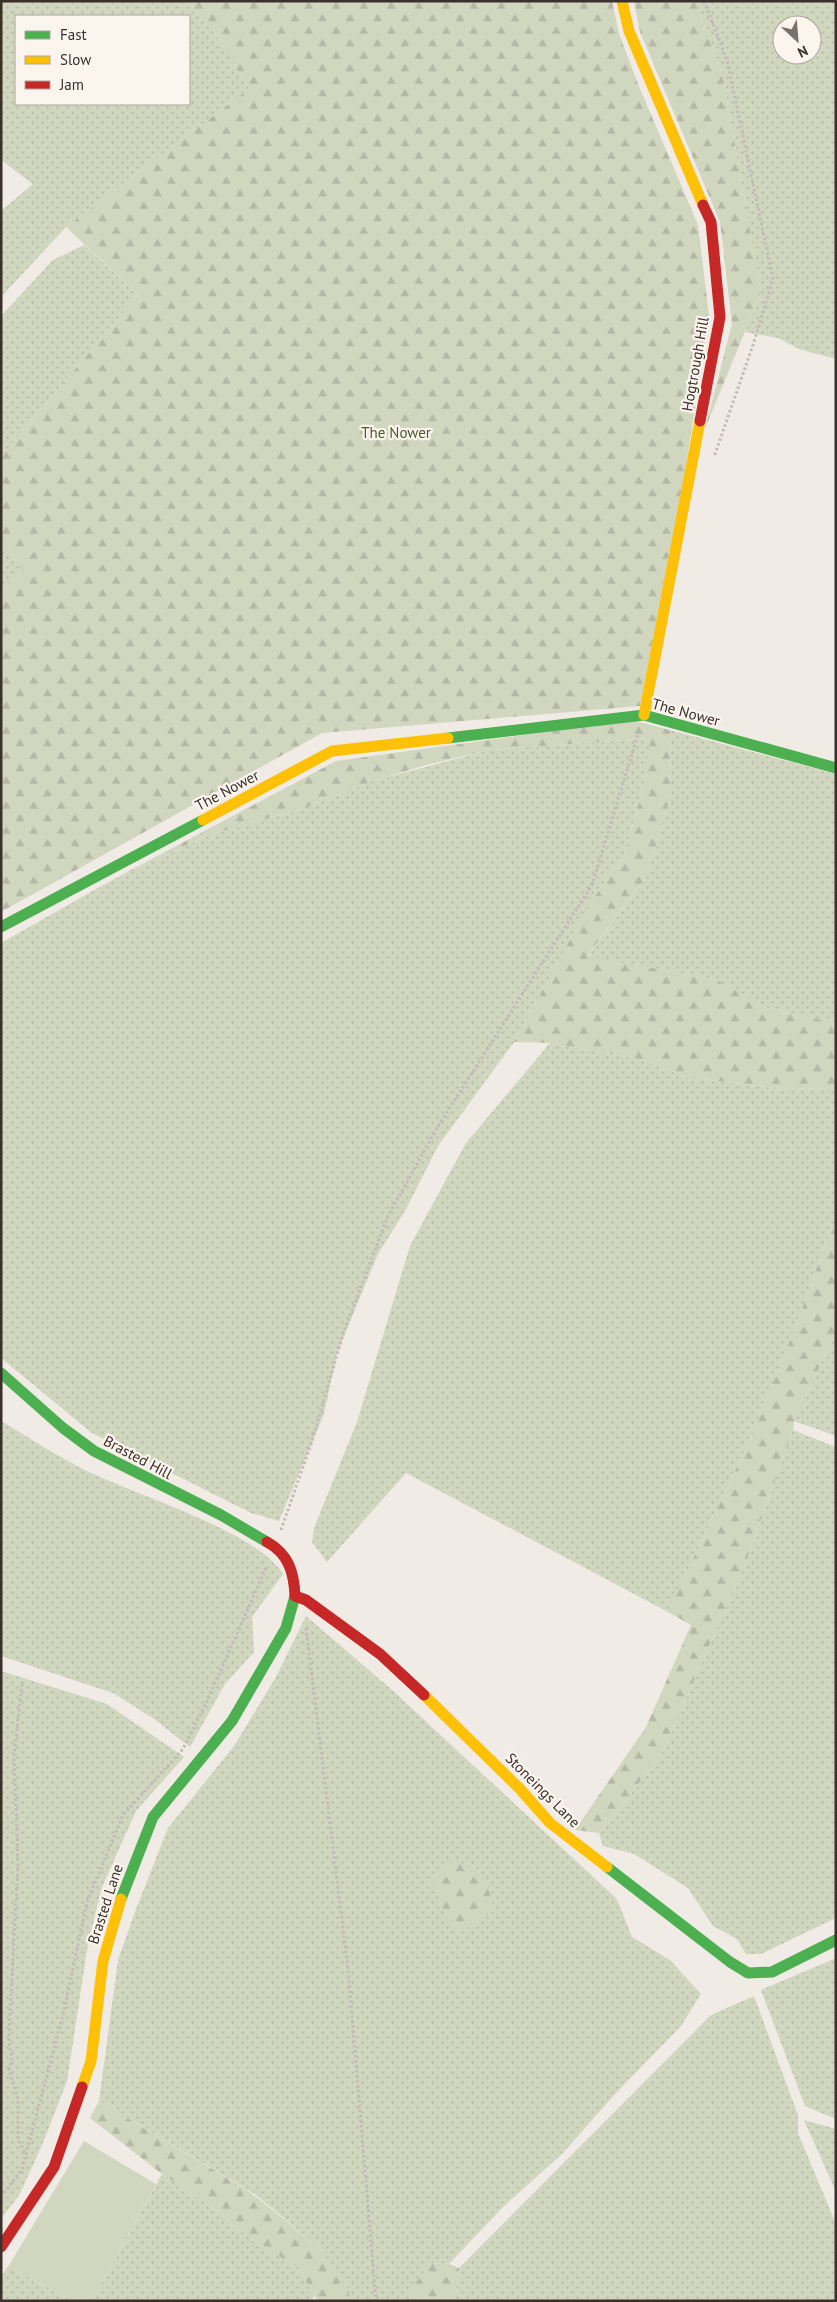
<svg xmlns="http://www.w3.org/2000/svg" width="837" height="2302" viewBox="0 0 837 2302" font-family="'PT Sans',sans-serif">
  <defs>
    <pattern id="grass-dots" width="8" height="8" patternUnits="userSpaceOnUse" patternTransform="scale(1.25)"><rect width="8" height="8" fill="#d1d6bf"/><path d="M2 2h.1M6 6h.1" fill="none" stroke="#b4b8a4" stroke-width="1.8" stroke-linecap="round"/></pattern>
    <pattern id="forest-firs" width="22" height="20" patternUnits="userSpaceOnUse" patternTransform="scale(1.25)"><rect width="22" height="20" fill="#d1d6bf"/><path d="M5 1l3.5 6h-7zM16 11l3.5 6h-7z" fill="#b4b8a4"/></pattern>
  </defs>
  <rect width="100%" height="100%" fill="#f0ebe5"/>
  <g fill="url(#grass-dots)" fill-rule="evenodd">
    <path d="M1,1H182L213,30L249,89L66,227L1,297V211L33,184L1,160ZM16,16H189V104H16Z"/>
    <path d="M695,1H836V359L799,349L778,338L745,332L761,292L722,72ZM782,25H812V55H782Z"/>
    <path d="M84,245L138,295L1,457V316L53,260Z"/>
    <path d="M1,539L24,571L1,590Z"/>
    <path d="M670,730L836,774V1023L764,1007L717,980L587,957L647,876L671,793Z"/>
    <path d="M652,738L640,799L624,857L611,871L583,916L514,1042L438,1146L405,1211L378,1254L337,1353L324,1414L279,1521L251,1513L92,1433L1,1358V943L103,885L208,835L305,808L373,781L489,750Z"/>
    <path d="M550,1043L644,1060L686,1077L782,1089L836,1088V1224L826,1242L798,1320L752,1435L668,1612L406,1473L327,1562L312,1542L314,1528L357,1422L410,1246L466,1143Z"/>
    <path d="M836,1332V1436L794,1421Z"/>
    <path d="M1,1421C28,1437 55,1455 83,1469C132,1494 257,1531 283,1574L252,1617L254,1652L225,1684L190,1747L154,1719L113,1693L1,1656Z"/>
    <path d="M793,1430L836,1447V1918L761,1954H746L737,1939L713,1926L688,1888L634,1854L603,1846L599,1833L614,1817L664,1749L744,1567Z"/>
    <path d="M306,1616L391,1689L617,1899L632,1937L670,1960L701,1994L681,2026L615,2094L562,2154L504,2206L449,2264L431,2263L414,2285L410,2301H348V2291L320,2248L253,2193L99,2101L118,1960L136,1909L168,1828L234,1746L276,1677Z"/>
    <path d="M1,1671L107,1704L184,1757L136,1811L102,1887L88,1944L67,2081L45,2138L20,2194L1,2219Z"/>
    <path d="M836,1958V2119L805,2106L761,1990Z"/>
    <path d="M754,1996L798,2115V2133L836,2224V2301H450L456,2295L459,2268L711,2015Z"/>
    <path d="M804,2120L836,2129V2192Z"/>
    <path d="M162,2174L211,2206L237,2228L271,2252L298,2267L314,2296L311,2301H92Z"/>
    <path d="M8,2267L74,2301H1V2276Z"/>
  </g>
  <g fill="url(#forest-firs)">
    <path d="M182,1H612L619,34L638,84L698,225L709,316L684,478L640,706L322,733L1,912V590L24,571L1,539V457L138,295L66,227L249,89L213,30Z"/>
    <path d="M634,1H695L722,72L761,292L705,429L732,324L720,222L640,32Z"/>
    <path d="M632,720L670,730L671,793L647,876L587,956L717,980L764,1007L836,1023V1088L782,1089L686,1077L644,1060L550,1043L514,1042L583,916L611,871L624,857L640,799L651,738L489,750L426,765L373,781L305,808L208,835L103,885L336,761Z"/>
    <path d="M836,1224V1332L794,1421L793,1430L744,1567L664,1749L614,1817L599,1833L575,1830L646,1727L691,1625L668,1612L752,1435L798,1320L826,1242Z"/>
    <path d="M454,1857L486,1880L494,1911L460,1932L449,1922L432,1882L440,1865Z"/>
    <path d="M99,2101L247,2190L320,2248L349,2291L348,2301H320L314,2296L298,2267L271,2252L237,2228L211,2206L162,2174L90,2118Z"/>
    <path d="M431,2263L449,2264L459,2268L456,2296L450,2301H410L414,2285Z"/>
  </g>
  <path fill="#d1d6bf" d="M84,2141L156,2184L92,2301H74L8,2267Z"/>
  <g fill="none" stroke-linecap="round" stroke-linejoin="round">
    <g stroke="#c2bbb6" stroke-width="3" stroke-dasharray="2.5 2.5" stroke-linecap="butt">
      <path d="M704,1L727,60L773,279L753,345L714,457"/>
      <path d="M281,1530L311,1444L344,1331L388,1216L437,1128L592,885L638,734"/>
      <path d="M306,1628L348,1969L376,2301"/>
      <path d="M22,1684L14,1756L18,1866L10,2012L9,2041L12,2059L9,2070L18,2099V2140L26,2154"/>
      <path d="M1,2197L22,2169L64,2011L87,1902L123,1815L183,1749L207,1701L267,1566"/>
    </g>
    <g stroke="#4caf50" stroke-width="11">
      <path d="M448,738L644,715L836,768"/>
      <path d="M1,927L203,820"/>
      <path d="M1,1373L63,1428L94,1451L221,1515L267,1542"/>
      <path d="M607,1867L730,1962L748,1973L772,1972L836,1940"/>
      <path d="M121,1899L153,1817L232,1721L286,1628L295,1596"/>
    </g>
    <g stroke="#ffc107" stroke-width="11">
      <path d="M622,1L629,31L703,205"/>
      <path d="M644,715L700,421"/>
      <path d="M203,820L332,751L448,738"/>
      <path d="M424,1695L520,1789L550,1823L607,1867"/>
      <path d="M82,2087L91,2061L103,1961L121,1899"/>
    </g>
    <g stroke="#c62828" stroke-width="11">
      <path d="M700,421L720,317L711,222L703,205"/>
      <path d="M267,1542C289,1554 294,1573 295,1596L306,1600L380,1654L424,1695"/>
      <path d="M1,2247L54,2167L82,2087"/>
    </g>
  </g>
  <g text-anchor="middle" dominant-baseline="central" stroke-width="4.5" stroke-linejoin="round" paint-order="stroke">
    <g font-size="15" fill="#3b302b" stroke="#fbf5ee">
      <text transform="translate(695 364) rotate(-80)">Hogtrough Hill</text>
      <text transform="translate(686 712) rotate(15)">The Nower</text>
      <text transform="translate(227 790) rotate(-28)">The Nower</text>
      <text transform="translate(138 1457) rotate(28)">Brasted Hill</text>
      <text transform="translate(543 1790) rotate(45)">Stoneings Lane</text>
      <text transform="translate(105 1904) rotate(-72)">Brasted Lane</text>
    </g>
    <g font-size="15" fill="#4a5a2e" stroke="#fbf5ee">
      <text x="396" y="432">The Nower</text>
    </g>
  </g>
  <rect width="837" height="2302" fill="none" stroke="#3b302b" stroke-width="5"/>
  <rect x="15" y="15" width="175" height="90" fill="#fbf5ee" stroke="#aea6a0"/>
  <rect x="25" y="31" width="25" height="8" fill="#4caf50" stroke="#aea6a0"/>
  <text x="60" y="40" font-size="15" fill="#3b302b">Fast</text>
  <rect x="25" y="56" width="25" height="8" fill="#ffc107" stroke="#aea6a0"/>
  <text x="60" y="65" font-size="15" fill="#3b302b">Slow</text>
  <rect x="25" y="81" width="25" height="8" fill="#c62828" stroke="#aea6a0"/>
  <text x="60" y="90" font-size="15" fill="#3b302b">Jam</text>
  <g transform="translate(797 40) rotate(154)"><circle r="24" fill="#fbf5ee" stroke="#aea6a0"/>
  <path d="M0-4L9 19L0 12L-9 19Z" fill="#7a716c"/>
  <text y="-8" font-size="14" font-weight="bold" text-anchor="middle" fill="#3b302b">N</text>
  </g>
</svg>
